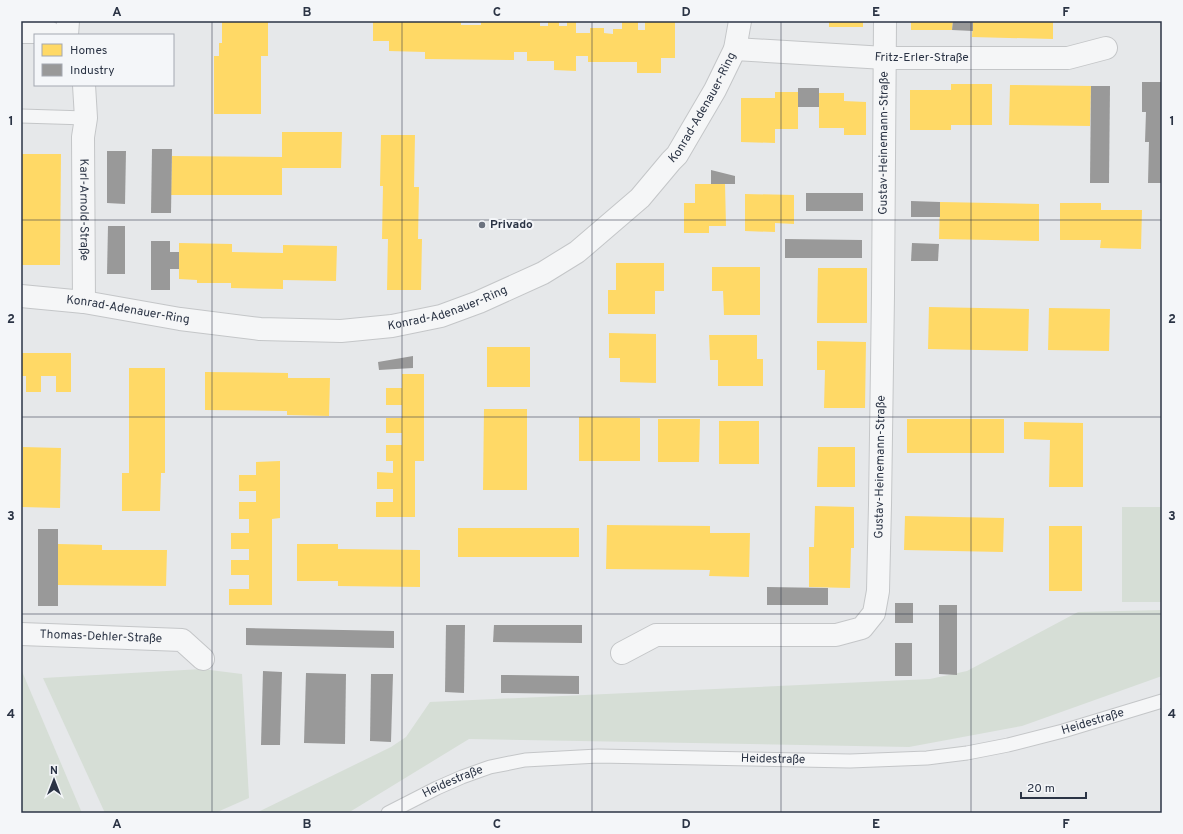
<svg xmlns="http://www.w3.org/2000/svg" width="1183" height="834" viewBox="0 0 1183 834" font-family="Overpass,sans-serif">
  <rect width="100%" height="100%" fill="#e6e8ea"/>
  <g fill="#d6ded6">
    <rect x="1122" y="507" width="40" height="95"/>
    <path d="M1162,610V676L1022,726L909,747L469,739L348,813H256L391,747L406,737L430,702L930,679L967,671L1078,612Z"/>
    <path d="M21,669L82,813H21Z"/>
    <path d="M202,669L242,674L249,798L215,813H105L43,678Z"/>
  </g>
  <g fill="#ffd966">
    <path d="M222,21H268V56H261V114H214V56H219V43H222Z"/>
    <path d="M373,21H461V25H481V21H540V26H548V22H559V26H567V22H576V33H590V28H604V33L613,34V29H622V22H638V30H645V22H675V58H661V73H637V62H588V56H576V71L554,70V61H527V52H514V60L425,59V52L389,51V41H373Z"/>
    <rect x="829" y="21" width="34" height="6"/>
    <path d="M911,21H953L952,30H911Z"/>
    <path d="M973,21H1053V39L972,37Z"/>
    <path d="M951,84H992V125H951V130H910V90H951Z"/>
    <path d="M1010,85L1091,86L1090,126L1009,125Z"/>
    <path d="M775,92H798V129H775V143L741,142V98H775Z"/>
    <path d="M819,93H844V101L866,102V135H844V128H819Z"/>
    <path d="M282,132H342L341,168H282V195H171L172,156L282,157Z"/>
    <path d="M381,135H415L414,187H419L418,239H422L421,290H387L388,239H382L383,186H380Z"/>
    <path d="M21,154H61L60,265H21Z"/>
    <path d="M695,184H725L726,226H709V233H684V203H695Z"/>
    <path d="M745,194L794,195V224L775,223V232L745,231Z"/>
    <path d="M940,202L1039,204V241L939,239Z"/>
    <path d="M1060,203H1101V210H1142L1141,249L1100,248L1101,240H1060Z"/>
    <path d="M179,243L232,244V252L283,253V245L337,246L336,281L283,280V289L231,288V283H197V280L179,279Z"/>
    <path d="M616,263H664V291H655V314H608V290H616Z"/>
    <path d="M712,267H760V315H724L723,291H712Z"/>
    <path d="M818,268H867V323H817Z"/>
    <path d="M929,307L1029,309L1028,351L928,349Z"/>
    <path d="M1049,308L1110,309L1109,351L1048,350Z"/>
    <path d="M609,333L656,334V383L620,382V358H609Z"/>
    <path d="M709,335H757V359H763V386H718V360H710Z"/>
    <path d="M817,341L866,342L865,408H824L825,370H817Z"/>
    <rect x="487" y="347" width="43" height="40"/>
    <path d="M21,353H71V392H56V376H41V392H26V376H21Z"/>
    <path d="M129,368H165V473H161L160,511H122V473H129Z"/>
    <path d="M205,372L288,373V378H330L329,416L287,415V411L205,410Z"/>
    <path d="M402,374H424V461H415V517H376V502H393V489H377V472L393,473V461H386V445H402V433H386V418H402V405H386V388H402Z"/>
    <path d="M484,409H527V490H483Z"/>
    <path d="M579,417L640,418V461H579Z"/>
    <path d="M658,419H700L699,462H658Z"/>
    <rect x="907" y="419" width="97" height="34"/>
    <rect x="719" y="421" width="40" height="43"/>
    <path d="M1024,422L1083,423V487H1049L1050,440L1024,439Z"/>
    <path d="M23,447L61,448L60,508L22,507Z"/>
    <path d="M818,447H855V487H817Z"/>
    <path d="M280,461V518L272,519V605H229V589H249V575H231V560H249V549H231V533H249V519H239V502H256V491H239V475H256V462Z"/>
    <path d="M815,506L854,507V548H851L850,588L809,587V547H814Z"/>
    <path d="M905,516L1004,518L1003,552L904,550Z"/>
    <path d="M607,525L710,526V533H750L749,577L709,576L710,570L606,569Z"/>
    <rect x="1049" y="526" width="33" height="65"/>
    <rect x="458" y="528" width="121" height="29"/>
    <path d="M58,544L102,545V550H167L166,586L58,585Z"/>
    <path d="M297,544H338V549L420,550V587L338,586V581H297Z"/>
  </g>
  <g fill="#999">
    <path d="M953,21H973V31L952,30Z"/>
    <path d="M1142,82H1161L1162,183H1148L1149,142H1145L1146,112H1142Z"/>
    <path d="M1091,86H1110L1109,183H1090Z"/>
    <rect x="798" y="88" width="21" height="19"/>
    <path d="M152,149H172L171,213H151Z"/>
    <path d="M107,151H126L125,204L107,203Z"/>
    <path d="M711,170L735,176V184H711Z"/>
    <rect x="806" y="193" width="57" height="18"/>
    <path d="M911,201L940,202V217H911Z"/>
    <path d="M108,226H125V274H107Z"/>
    <path d="M785,239L862,240V258H785Z"/>
    <path d="M151,241H170V252H179V269H170V290H151Z"/>
    <path d="M912,243L939,244L938,261H911Z"/>
    <path d="M413,356V368L379,370L378,362Z"/>
    <rect x="38" y="529" width="20" height="77"/>
    <path d="M767,587L828,588V605H767Z"/>
    <rect x="895" y="603" width="18" height="20"/>
    <path d="M939,605H957V675L939,674Z"/>
    <path d="M446,625H465L464,693L445,692Z"/>
    <path d="M494,625H582V643L493,642Z"/>
    <path d="M246,628L394,631V648L246,645Z"/>
    <rect x="895" y="643" width="17" height="33"/>
    <path d="M263,671L282,672L280,745H261Z"/>
    <path d="M306,673L346,674L345,744L304,743Z"/>
    <path d="M371,674H393L391,742L370,741Z"/>
    <path d="M501,675L579,676V694L501,693Z"/>
  </g>
  <g fill="none" stroke-linecap="round" stroke-linejoin="round">
    <defs>
      <g id="service">
        <path d="M21,116L86,118"/>
        <path id="s1" d="M388,813L437,788L462,777L490,767L525,760L598,756L850,761L927,758L967,753L1008,745L1063,731L1162,701"/>
      </g>
      <g id="minor">
        <path d="M21,32H49L53,35"/>
        <path d="M67,35L68,21"/>
        <path id="s2" d="M735,49L885,58H1068L1106,48"/>
        <path id="s3" d="M84,85L86,118L83,137L84,302"/>
        <path id="s4" d="M21,296L84,302L180,319L260,329L341,331L392,326L441,316L479,302L543,273L577,252L640,198L671,161L677,155L715,90L735,49L740,21"/>
        <path id="s5" d="M21,634L182,640L203,659"/>
        <path id="s6" d="M622,653L656,635H836L862,628L874,613L878,591L880,505L883,295L885,21"/>
      </g>
    </defs>
    <use href="#service" stroke="#c4c6c8" stroke-width="15"/>
    <use href="#minor" stroke="#c4c6c8" stroke-width="24"/>
    <use href="#service" stroke="#f5f6f7" stroke-width="13"/>
    <use href="#minor" stroke="#f5f6f7" stroke-width="22"/>
  </g>
  <path fill="none" stroke="#2b3445" stroke-width="1" stroke-opacity="0.55" d="M212,21V813M402,21V813M592,21V813M781,21V813M971,21V813M21,220H1162M21,417H1162M21,614H1162"/>
  <circle fill="#6c737f" stroke="#f4f6f9" stroke-width="1.5" cx="482" cy="225" r="4"/>
  <g text-anchor="middle" dominant-baseline="central" stroke-width="4" stroke-linejoin="round" paint-order="stroke">
    <g font-size="12" fill="#2b3445" stroke="#f4f6f9">
      <text stroke="none"><textPath href="#s2" startOffset="187">Fritz-Erler-Straße</textPath></text>
      <text stroke="none"><textPath href="#s4" startOffset="768">Konrad-Adenauer-Ring</textPath></text>
      <text stroke="none"><textPath href="#s6" startOffset="735">Gustav-Heinemann-Straße</textPath></text>
      <text stroke="none"><textPath href="#s3" startOffset="125">Karl-Arnold-Straße</textPath></text>
      <text stroke="none"><textPath href="#s4" startOffset="432">Konrad-Adenauer-Ring</textPath></text>
      <text stroke="none"><textPath href="#s4" startOffset="108">Konrad-Adenauer-Ring</textPath></text>
      <text stroke="none"><textPath href="#s6" startOffset="411">Gustav-Heinemann-Straße</textPath></text>
      <text stroke="none"><textPath href="#s5" startOffset="80">Thomas-Dehler-Straße</textPath></text>
      <text stroke="none"><textPath href="#s1" startOffset="720">Heidestraße</textPath></text>
      <text stroke="none"><textPath href="#s1" startOffset="396">Heidestraße</textPath></text>
      <text stroke="none"><textPath href="#s1" startOffset="72">Heidestraße</textPath></text>
    </g>
    <g font-size="12" font-weight="bold" fill="#2b3445" stroke="#f4f6f9" text-anchor="start">
      <text x="490" y="225">Privado</text>
    </g>
  </g>
  <rect width="1183" height="834" fill="none" stroke="#f4f6f9" stroke-width="44"/>
  <rect x="34" y="34" width="140" height="52" fill="#f4f6f9" stroke="#a4a8b1"/>
  <rect x="42" y="44" width="20" height="12" fill="#ffd966" stroke="#a4a8b1"/>
  <text x="70" y="54" font-size="12" fill="#2b3445">Homes</text>
  <rect x="42" y="64" width="20" height="12" fill="#999999" stroke="#a4a8b1"/>
  <text x="70" y="74" font-size="12" fill="#2b3445">Industry</text>
  <g transform="translate(54 780)" stroke="#f4f6f9" stroke-width="3" paint-order="stroke">
  <path d="M0-3L7 15L0 10L-7 15Z" fill="#2b3445"/>
  <text y="-6" font-size="11" font-weight="bold" text-anchor="middle" fill="#2b3445">N</text>
  </g>
  <path d="M1021 792v6h65v-6" fill="none" stroke="#2b3445" stroke-width="2"/>
  <text x="1027" y="792" font-size="12" fill="#2b3445" stroke="#f4f6f9" stroke-width="3" paint-order="stroke">20 m</text>
  <rect x="22" y="22" width="1139" height="790" fill="none" stroke="#2b3445" stroke-width="1.5"/>
  <g font-size="13" text-anchor="middle" font-weight="bold" fill="#2b3445">
    <text x="117" y="16">A</text>
    <text x="307" y="16">B</text>
    <text x="497" y="16">C</text>
    <text x="686" y="16">D</text>
    <text x="876" y="16">E</text>
    <text x="1066" y="16">F</text>
    <text x="11" y="125">1</text>
    <text x="1172" y="125">1</text>
    <text x="11" y="323">2</text>
    <text x="1172" y="323">2</text>
    <text x="11" y="520">3</text>
    <text x="1172" y="520">3</text>
    <text x="11" y="718">4</text>
    <text x="1172" y="718">4</text>
    <text x="117" y="828">A</text>
    <text x="307" y="828">B</text>
    <text x="497" y="828">C</text>
    <text x="686" y="828">D</text>
    <text x="876" y="828">E</text>
    <text x="1066" y="828">F</text>
  </g>
</svg>
